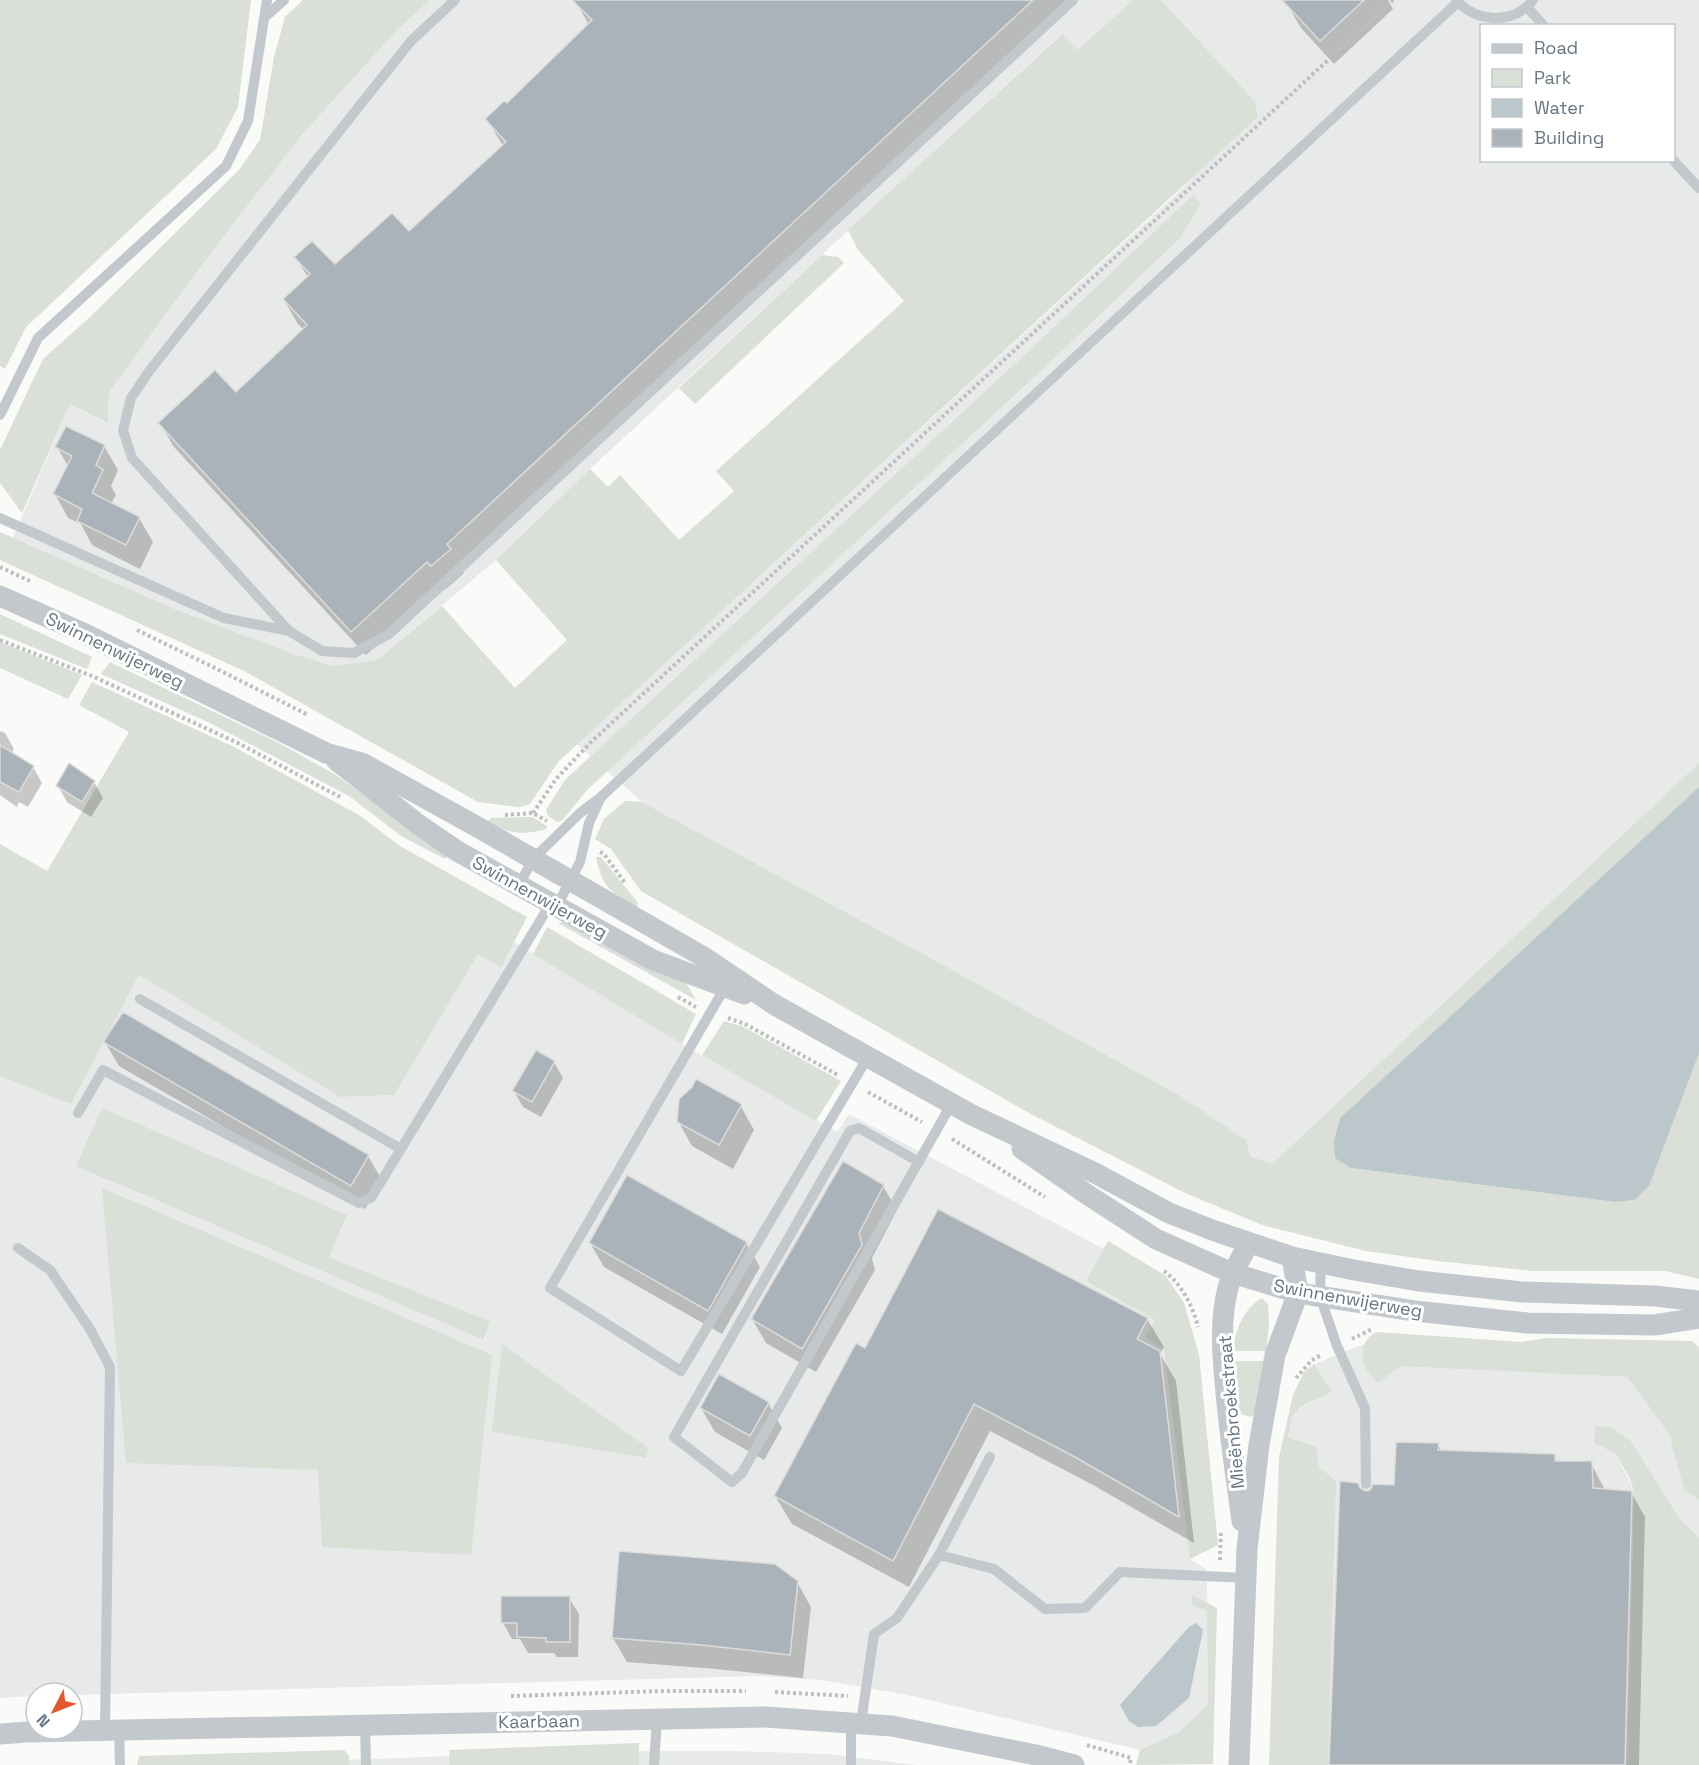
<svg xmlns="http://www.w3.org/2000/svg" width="1699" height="1765" viewBox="0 0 1699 1765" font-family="'Space Grotesk',sans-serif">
  <rect width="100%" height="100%" fill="#fafaf8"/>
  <g fill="#e8e9e9" fill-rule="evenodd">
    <path d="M430,0H1133L1078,51L1061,34L590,469L496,560L377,660L333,666L297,655L177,610L13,538L70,404L108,423L109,392L193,277L300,137L398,29Z"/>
    <path d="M1161,0H1699V763L1272,1164L1250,1156L1177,1094L936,961L642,802L577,744L1181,190L1255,101ZM1482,26H1674V160H1482Z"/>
    <path d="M514,942L682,1044L837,1132L849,1114L1104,1249L1086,1281L1155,1320L1164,1349L1190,1559L1207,1570L1208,1704L1179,1732L1140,1750L908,1695L821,1680L758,1676L72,1695V1693H36V1696L0,1698V1076L71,1104L139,975L340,1097L393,1095L478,954L501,968ZM108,1180L347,1215L329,1257L489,1321L485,1340Z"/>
    <path d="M1364,1344L1363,1363L1627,1377L1669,1434L1684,1490L1699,1500V1537L1679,1518L1631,1441L1612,1428L1594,1443L1616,1454L1634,1491L1627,1765H1328L1319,1467L1288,1438L1292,1417L1303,1406L1332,1392L1314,1364Z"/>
    <path d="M579,1751H736L829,1754L916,1765H214Z"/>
  </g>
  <g fill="#dadfd7">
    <path d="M0,0H251L238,107L216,149L26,327L5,369L0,366Z"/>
    <path d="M303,0H430L398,29L300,137L193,277L109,392L108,423L70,404L22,513L0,483V450L43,359L89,318L239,170L260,140L274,57L285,17Z"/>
    <path d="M1133,0H1161L1255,101L1258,117L558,762L530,804L519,807L478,802L244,671L0,560V532L177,610L297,655L333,666L377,660L442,606L515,688L567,640L496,560L590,469L608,487L620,475L679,540L734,491L716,471L904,301L858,250L848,230L1062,34L1078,50Z"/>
    <path d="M1193,195L1201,204L1180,238L1046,366L586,791L563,820L557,822L548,816L546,810L565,780L1030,350Z"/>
    <path d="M822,255L838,257L844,263L695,404L679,388Z"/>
    <path d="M0,614L92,657L87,669L0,634Z"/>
    <path d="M0,642L82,675L68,699L0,668Z"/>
    <path d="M110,662L279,743L336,775L449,855L445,859L401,836L349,796L210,723L101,674Z"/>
    <path d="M92,682L232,746L359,815L400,846L527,917L501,968L478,954L394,1095L340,1097L139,975L71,1104L0,1076V844L47,871L129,732L79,705Z"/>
    <path d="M1699,763V787L1340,1118L1334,1140L1351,1168L1615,1202L1634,1200L1699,1052V1279L1665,1271H1534L1438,1261L1366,1251L1262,1225L1185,1193L1029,1113L641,891L611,849L595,839L604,819L625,801L642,802L936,961L1177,1094L1246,1140L1250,1156L1272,1164Z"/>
    <path d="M532,817L547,826L546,829C522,836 508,833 487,822L491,818Z"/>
    <path d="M596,857H601L638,903L637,907C611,893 602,887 596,857Z"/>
    <path d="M569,921L685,981L696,1000L558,923Z"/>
    <path d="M547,927L696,1014L682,1044L533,954Z"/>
    <path d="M724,1021L744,1027L841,1081L816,1121L702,1055Z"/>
    <path d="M102,1108L347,1215L329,1257L490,1321L484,1340L76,1166Z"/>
    <path d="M102,1188L492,1355L471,1555L322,1547L318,1470L126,1463Z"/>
    <path d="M1108,1241L1166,1276L1184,1303L1199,1354L1218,1545L1190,1559L1164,1349L1146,1337L1155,1320L1086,1281Z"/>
    <path d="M1262,1298L1268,1304L1269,1325L1266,1351H1232C1236,1330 1243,1309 1262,1298Z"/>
    <path d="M1377,1332L1521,1342L1546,1338L1692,1341L1699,1348V1500L1684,1490L1669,1434L1627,1377L1400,1366L1378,1383C1373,1377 1365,1369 1363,1362C1361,1350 1365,1336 1377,1332Z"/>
    <path d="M502,1344L648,1448L646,1458L492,1432Z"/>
    <path d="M1234,1361H1263L1257,1413L1250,1417L1241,1414L1237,1410Z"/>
    <path d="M1314,1364L1332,1392L1302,1406L1292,1417L1288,1437L1316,1447L1319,1467L1336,1481L1328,1765H1269L1279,1457L1293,1395L1304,1372Z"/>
    <path d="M1595,1426L1612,1428L1631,1441L1679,1518L1699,1537V1765H1627L1634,1491L1629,1477L1616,1454L1594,1443Z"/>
    <path d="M1192,1595L1217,1608L1213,1764L1136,1765L1140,1750L1179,1732L1208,1704L1207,1611L1192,1605Z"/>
    <path d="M639,1743V1765H450L449,1750Z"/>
    <path d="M344,1750L349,1756V1765H137L139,1756Z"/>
  </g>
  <g fill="#bbc7cb">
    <path d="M1699,787V1053L1649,1186L1634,1200L1615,1202L1351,1168L1335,1158L1334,1140L1340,1118Z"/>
    <path d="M1196,1623L1203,1630L1189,1698L1156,1726L1138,1727L1129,1721L1120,1705L1189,1627Z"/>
  </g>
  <g fill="#0003">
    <path d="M578,0H1072L460,568L464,573L446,589L442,585L366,655L174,447L160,423L236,394L304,330L298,324L284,300L308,277L296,258L335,267L409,234L503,146L487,119L507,105L589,25L576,2Z"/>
    <path d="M1291,0H1388L1393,9L1334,64L1301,28L1287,4Z"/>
    <path d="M104,446L118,470L111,486L116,495L111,504L139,518L153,542L140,569L92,545L81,524L68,518L55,494L68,466L57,447Z"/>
    <path d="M0,731L5,733L14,749L11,754L33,767L42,783L28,807L19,802L17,807L0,795Z"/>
    <path d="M94,782L103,798L91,817L67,802L58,786Z"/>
    <path d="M105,1042L368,1156L382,1180L365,1209L119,1066Z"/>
    <path d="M554,1062L563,1078L541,1117L523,1107L514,1091Z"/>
    <path d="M740,1105L754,1130L733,1169L692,1146L678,1121Z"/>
    <path d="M883,1186L897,1210L872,1258L875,1270L816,1372L766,1343L752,1319Z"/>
    <path d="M590,1243H746L760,1267L722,1334L604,1267Z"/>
    <path d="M1147,1319L1164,1347L1160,1354L1176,1381L1194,1543L1093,1485L990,1431L909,1587L792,1524L775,1496L865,1350Z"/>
    <path d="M719,1376L768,1403L782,1428L764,1460L715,1432L701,1408Z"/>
    <path d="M1438,1445L1442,1452L1554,1456L1557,1462L1591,1463L1605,1490L1631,1492L1645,1517L1639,1765H1331L1361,1491L1365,1493L1396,1486Z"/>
    <path d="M797,1582L811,1607L803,1678L716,1669L627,1662L613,1638Z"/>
    <path d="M569,1598L579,1614L578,1657H557L554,1653H528L520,1639H512L503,1623Z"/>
  </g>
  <g fill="#aab3b9" stroke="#dcdcda" stroke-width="1.5">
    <path d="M572,0H1033L447,544L451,549L431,566L427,562L351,632L158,423L215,370L236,392L307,325L283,299L310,274L294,257L312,241L335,264L392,213L409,231L506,142L485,119L504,101L507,103L592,20Z"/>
    <path d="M1282,0H1364L1320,41Z"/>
    <path d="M66,426L105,445L96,465L103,470L92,493L140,517L126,545L77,521L82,509L53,494L72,456L55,447Z"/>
    <path d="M0,745L34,766L19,792L0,782Z"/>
    <path d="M69,763L95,781L82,802L56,786Z"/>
    <path d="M123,1012L369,1155L351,1186L103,1042Z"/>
    <path d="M536,1050L555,1061L532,1102L512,1091Z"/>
    <path d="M696,1079L742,1104L719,1145L677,1122L679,1099L692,1087Z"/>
    <path d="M843,1161L884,1185L859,1233L862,1245L802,1349L751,1319Z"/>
    <path d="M627,1175L747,1242L708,1311L589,1243Z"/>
    <path d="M938,1209L1148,1318L1137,1339L1160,1351L1179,1517L1075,1457L974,1404L893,1561L774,1496L856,1343L865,1348Z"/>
    <path d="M719,1374L769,1402L750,1436L700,1408Z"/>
    <path d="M1396,1442L1439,1443L1438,1450L1555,1454V1461H1592L1593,1488L1632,1491L1625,1765H1329L1340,1481L1358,1483L1360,1488L1366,1491L1370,1490L1373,1484L1394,1485Z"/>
    <path d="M619,1551L775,1564L798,1581L790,1655L702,1645L612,1638Z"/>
    <path d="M501,1596H570V1642H546V1638L517,1637V1623H501Z"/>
  </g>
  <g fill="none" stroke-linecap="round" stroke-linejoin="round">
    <g stroke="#bbbfc2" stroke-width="4" stroke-dasharray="3 3" stroke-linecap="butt">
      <path d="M0,567L32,582"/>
      <path d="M137,630L213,667L308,715"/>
      <path d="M0,640L92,676L236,742L342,798"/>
      <path d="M533,813L556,779L590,743L1393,0"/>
      <path d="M505,815L533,813L547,821"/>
      <path d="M600,852L604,854L625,883"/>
      <path d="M678,997L696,1007"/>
      <path d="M728,1018L745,1024L838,1075"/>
      <path d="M868,1092L922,1122"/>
      <path d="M952,1139L1045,1197"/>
      <path d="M1164,1271C1181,1283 1193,1306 1198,1327"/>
      <path d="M1352,1339L1372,1329"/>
      <path d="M1296,1378L1311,1361L1321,1355"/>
      <path d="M1220,1560L1221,1531"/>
      <path d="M775,1692L848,1696"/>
      <path d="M511,1696L662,1691H746"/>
      <path d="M1087,1745L1131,1758L1130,1765"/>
    </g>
    <g stroke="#c3c8cc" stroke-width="10">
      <path d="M455,0L411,41L150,370L131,398L123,430L132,458L289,631L322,651L354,653L389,634L1073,0"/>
      <path d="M1456,0C1477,23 1513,25 1533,0"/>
      <path d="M1527,7L1544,26"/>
      <path d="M265,17L284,0"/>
      <path d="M1673,160L1699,188"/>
      <path d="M0,415L38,338L226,166L248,121L267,0"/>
      <path d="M0,518L224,618L289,631"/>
      <path d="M519,885L533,859L580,813L601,797L1458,2"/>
      <path d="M557,906L580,862L589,823L601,797"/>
      <path d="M727,984L550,1288L681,1371L868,1057"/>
      <path d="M140,999L401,1149"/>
      <path d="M78,1113L103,1070L359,1203L371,1198L551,903"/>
      <path d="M919,1162L859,1128L850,1131L674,1437L732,1482L742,1473L923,1154L952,1103"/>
      <path d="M18,1248L50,1270L90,1329L110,1367L105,1731"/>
      <path d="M1321,1264L1320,1296L1337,1346L1365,1408L1366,1484"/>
      <path d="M990,1457L939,1555L994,1569L1045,1609L1085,1608L1120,1572L1246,1578"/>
      <path d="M851,1723V1765"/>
      <path d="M861,1723L874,1634L897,1618L939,1555"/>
      <path d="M365,1725L366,1765"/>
      <path d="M119,1730L120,1765"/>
      <path d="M654,1765L657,1719"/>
    </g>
    <g stroke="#c3c8cc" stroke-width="21">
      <path d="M0,596L81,632L326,753L362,763L474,825L702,956L775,1005L972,1115L1095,1173L1169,1213L1215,1231L1292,1257L1354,1270L1419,1281L1522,1292L1655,1296L1699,1301"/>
      <path d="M336,760L419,825L457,851L653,960L744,994"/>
      <path d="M1022,1149L1088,1195L1156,1239L1232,1273L1298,1293L1415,1311L1527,1323L1654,1325L1699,1318"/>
      <path d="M1242,1521C1236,1478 1230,1436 1226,1393C1223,1359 1219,1322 1228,1288C1232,1272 1241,1258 1249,1243"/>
      <path d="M0,1734L27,1732L765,1717L892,1726L1036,1755L1074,1765"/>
      <path d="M1239,1765L1247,1549L1259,1445L1275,1355L1298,1293L1292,1257"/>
    </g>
  </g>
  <g text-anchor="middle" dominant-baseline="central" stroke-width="6" stroke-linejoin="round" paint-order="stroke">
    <g font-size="18" fill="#657683" stroke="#fff">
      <text transform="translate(115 650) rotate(26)">Swinnenwijerweg</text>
      <text transform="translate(540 897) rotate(29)">Swinnenwijerweg</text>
      <text transform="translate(1348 1298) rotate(10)">Swinnenwijerweg</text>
      <text transform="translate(1231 1412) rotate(-95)">Mieënbroekstraat</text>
      <text transform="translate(539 1721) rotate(-1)">Kaarbaan</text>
    </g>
  </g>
  <rect x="1480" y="24" width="195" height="138" fill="#ffffff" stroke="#c1c8cd" stroke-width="1.5"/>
  <rect x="1492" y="44" width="30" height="9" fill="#c3c8cc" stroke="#c1c8cd" stroke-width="1.5"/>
  <text x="1534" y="54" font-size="18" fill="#657683">Road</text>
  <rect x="1492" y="69" width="30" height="18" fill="#dadfd7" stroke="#c1c8cd" stroke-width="1.5"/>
  <text x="1534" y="84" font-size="18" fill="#657683">Park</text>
  <rect x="1492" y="99" width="30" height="18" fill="#bbc7cb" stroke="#c1c8cd" stroke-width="1.5"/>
  <text x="1534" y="114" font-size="18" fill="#657683">Water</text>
  <rect x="1492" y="129" width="30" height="18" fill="#aab3b9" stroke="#c1c8cd" stroke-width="1.5"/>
  <text x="1534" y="144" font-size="18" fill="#657683">Building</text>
  <g transform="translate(54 1711) rotate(228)"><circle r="28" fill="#ffffff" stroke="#c1c8cd" stroke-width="1.5"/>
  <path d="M0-4.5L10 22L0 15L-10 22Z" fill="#e4572e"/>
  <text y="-9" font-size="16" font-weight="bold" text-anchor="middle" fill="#657683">N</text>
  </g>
</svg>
